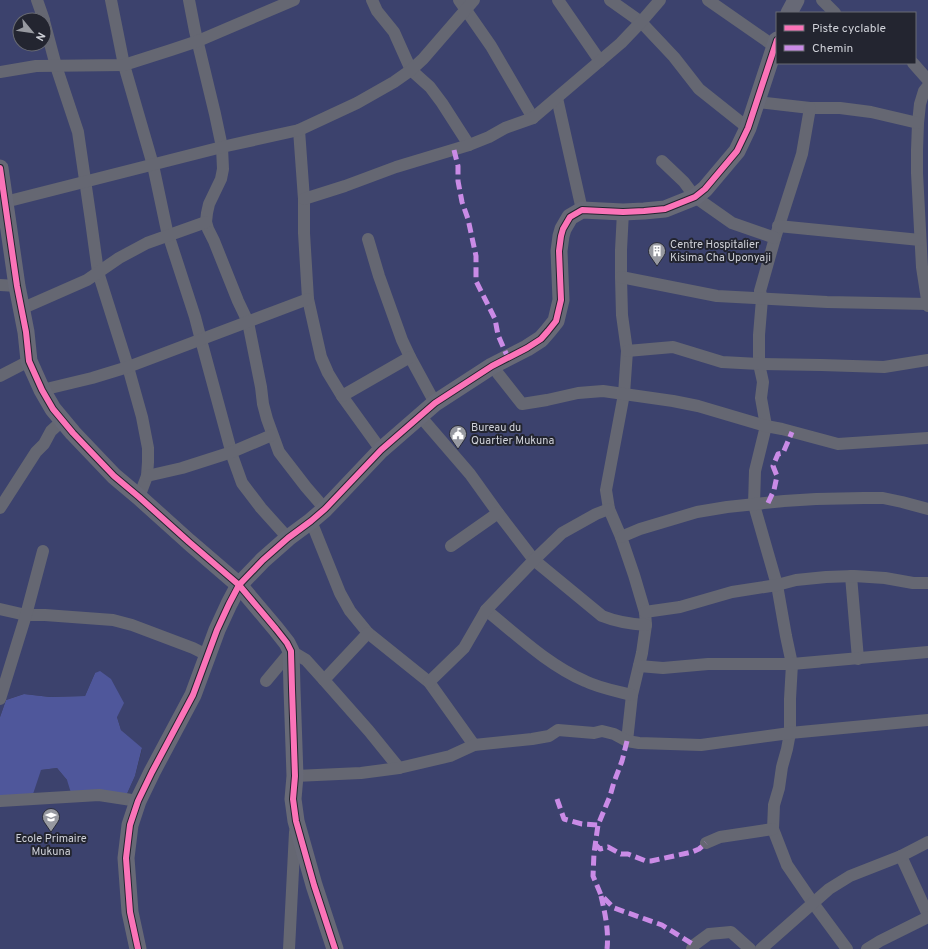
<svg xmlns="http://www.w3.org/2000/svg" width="928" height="949" viewBox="0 0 928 949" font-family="Overpass,sans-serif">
  <rect width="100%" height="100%" fill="#303137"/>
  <path fill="#3c426d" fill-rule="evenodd" d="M0,0H928V949H0V796L41,770L57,768L67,780L126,796L135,776L142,749L121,730L117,717L95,673L85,696L50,697L24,694L6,700L0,717ZM777,13H915V63H777ZM20,20H44V44H20Z"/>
  <path fill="#4f579b" d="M100,671L111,679L124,703L117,717L121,730L142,748L135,776L126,796L71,793L67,780L57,768L41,770L33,794L0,796V717L6,700L24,694L50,697L85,696L95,673Z"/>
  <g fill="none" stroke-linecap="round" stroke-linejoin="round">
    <g stroke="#656772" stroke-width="12">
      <path d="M37,0L44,20"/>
      <path d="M111,0L124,65L153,165L167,231L195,317L201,340L233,458L242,483L261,508L288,538"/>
      <path d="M189,0L195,31L215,114L222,147L223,169L221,179L209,204L207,213L206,222L208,229L214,241L238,301L248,322L261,387L263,404L267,419L279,452L306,487L325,509"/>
      <path d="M372,0L377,11L394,32L411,70L430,87L442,103L469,145"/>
      <path d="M459,0L491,46L533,118"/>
      <path d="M558,0L600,61"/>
      <path d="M610,0L641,22L674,57L699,89L748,128"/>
      <path d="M708,0L774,46"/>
      <path d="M822,0L835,13"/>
      <path d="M44,21L56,66L78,132L91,221L98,272L128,367L142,417L148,448V462L147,476L139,497"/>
      <path d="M913,63L928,80"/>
      <path d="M0,72L36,66L124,65L171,50L198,41L294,0"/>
      <path d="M928,86L924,91L920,104L918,123L917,150V173L922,267L928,306"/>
      <path d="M557,98L582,210"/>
      <path d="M757,102L810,108H840L871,112L918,123"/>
      <path d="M810,108L802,154L775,238L760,291L762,299L759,335V364L763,382L761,398L766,426L755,471L754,505L777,585L786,636L792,664L790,699V733L787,749L782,767L779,788L774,805L773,829L787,865L813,903L847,949"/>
      <path d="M299,130L304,199V233L308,299L321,357L328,373L342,396L381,450"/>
      <path d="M662,161L684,182L695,197L732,223L775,238"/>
      <path d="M304,199L345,186L396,167L469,145L489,137L505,128L533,118L621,43L641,22L660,0"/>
      <path d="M5,202L222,147L299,130L357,103L394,82L411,70L423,59L474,0"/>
      <path d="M623,212L621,250V277L622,315L627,351L624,394L606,490L609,509L621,537L634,575L645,612L646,625L642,653L632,695L627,741"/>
      <path d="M778,226L920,240"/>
      <path d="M368,239L379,276L402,340L410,357L435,403"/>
      <path d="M621,277L717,296L827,302L928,304"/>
      <path d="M0,285L17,286"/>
      <path d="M21,309L87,280L119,258L147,243L206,222"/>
      <path d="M627,351L673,347L722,362L759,364L821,365L884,367L928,360"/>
      <path d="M492,366L522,404L547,400L578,393L603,391L673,401L698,406L766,426L782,429L838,444L928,438"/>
      <path d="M0,376L29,361"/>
      <path d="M42,390L92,378L128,367L308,299"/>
      <path d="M342,396L410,357"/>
      <path d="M420,416L470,474L498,513L534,560L602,616C617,622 629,624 646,625"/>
      <path d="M147,476L182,468L232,452L272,435"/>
      <path d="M0,508L36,452L44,444L51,431L62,421"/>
      <path d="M311,521L340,593L350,611L368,633L429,682L474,745"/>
      <path d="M621,537L640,529L697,512L727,507L784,501L816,499L864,498H883L902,502L928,509"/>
      <path d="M451,546L498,513"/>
      <path d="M851,576L858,659"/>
      <path d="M0,609L26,615H45L113,620L132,625L193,648L207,655"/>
      <path d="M486,610C517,635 548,665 585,681C599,688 616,691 632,695"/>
      <path d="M645,612L680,607L732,592L777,585L796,580L826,577L854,576L885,578L913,583H928"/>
      <path d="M639,666L663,668L708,664H792L928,652"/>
      <path d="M324,680L368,633"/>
      <path d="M266,681L291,651L306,660L324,680L369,731L399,768"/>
      <path d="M429,682L464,648L486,610L534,560L562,533L596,514L609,509"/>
      <path d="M0,699L26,615L43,551"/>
      <path d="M295,776L361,773L399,768L450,756L474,745L532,739L549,736L558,730L594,733L602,731L614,734L627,741L639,743L701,745L790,733L928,720"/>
      <path d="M0,801L99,795L138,801"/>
      <path d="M706,843L720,837L773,829"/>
      <path d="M901,856L928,915"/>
      <path d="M289,949L295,832"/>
      <path d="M692,949L694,945L709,934L731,932L750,949"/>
      <path d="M761,949L829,889L850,876L901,856L928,842"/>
      <path d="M867,949L880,941L928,917"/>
    </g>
    <g stroke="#676976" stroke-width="17">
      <path d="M789,13L796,0"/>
      <path d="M0,168L17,286L26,332L29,361L42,390L53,409L73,433L114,476L139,497L189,542L239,585L276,629L287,643L291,651L292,689L295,776L293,799L296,821L314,885L335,949"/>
      <path d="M138,949L130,912L126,858L130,825L138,801L152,772L193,695L217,630L229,604L239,585L263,560L288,538L311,521L325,509L381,450L435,403L492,366L527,348L541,339L548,331L556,321L561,300L559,251L561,236L563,229L570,217L582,210L623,212L644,211L665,209L695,197L705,189L737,151L748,128L777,40"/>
    </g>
    <g stroke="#ca8be6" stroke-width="5" stroke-dasharray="10 5" stroke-linecap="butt">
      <path d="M454,150L458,166V181L462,202L468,219L476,256V281L495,319L498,335L508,358"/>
      <path d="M768,503L774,490L777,476L773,466L778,454L783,453L792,432"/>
      <path d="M627,741L622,761L614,782L610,796L598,825L594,853L593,876L601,895L614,908L662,925L694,945"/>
      <path d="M557,799L564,819L582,824L598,825"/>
      <path d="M595,844L600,849L608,847L621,854H628L646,861H651L692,852L699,849L706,843"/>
      <path d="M601,896C605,913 609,931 607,949"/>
    </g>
    <defs>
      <g id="cycleway">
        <path d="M0,168L17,286L26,332L29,361L42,390L53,409L73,433L114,476L139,497L189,542L239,585L276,629L287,643L291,651L292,689L295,776L293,799L296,821L314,885L335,949"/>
        <path d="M138,949L130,912L126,858L130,825L138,801L152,772L193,695L217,630L229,604L239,585L263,560L288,538L311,521L325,509L381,450L435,403L492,366L527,348L541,339L548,331L556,321L561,300L559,251L561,236L563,229L570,217L582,210L623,212L644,211L665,209L695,197L705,189L737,151L748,128L777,40"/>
      </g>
    </defs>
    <use href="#cycleway" stroke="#232530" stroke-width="8"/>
    <use href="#cycleway" stroke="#fb73b8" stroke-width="6"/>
  </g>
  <defs>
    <symbol id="building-pin" viewBox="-11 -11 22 30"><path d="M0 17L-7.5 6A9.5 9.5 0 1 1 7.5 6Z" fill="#9799a0" stroke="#232530"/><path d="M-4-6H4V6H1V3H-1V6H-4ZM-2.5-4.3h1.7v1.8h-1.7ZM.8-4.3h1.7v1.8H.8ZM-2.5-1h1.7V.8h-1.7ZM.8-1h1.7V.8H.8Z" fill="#fff"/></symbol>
    <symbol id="civic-pin" viewBox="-11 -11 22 30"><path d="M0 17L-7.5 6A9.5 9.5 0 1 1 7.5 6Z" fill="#9799a0" stroke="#232530"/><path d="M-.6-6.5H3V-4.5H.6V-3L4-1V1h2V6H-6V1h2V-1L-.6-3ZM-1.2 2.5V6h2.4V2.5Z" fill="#fff"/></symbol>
    <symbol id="school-pin" viewBox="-11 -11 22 30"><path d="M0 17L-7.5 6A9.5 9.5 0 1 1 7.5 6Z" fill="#9799a0" stroke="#232530"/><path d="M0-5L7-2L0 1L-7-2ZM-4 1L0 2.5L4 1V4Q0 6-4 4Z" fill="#fff"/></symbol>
  </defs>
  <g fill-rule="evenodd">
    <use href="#building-pin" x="647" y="241" width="20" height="27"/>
    <use href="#civic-pin" x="448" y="424" width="20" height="27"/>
    <use href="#school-pin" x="41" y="807" width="20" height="27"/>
  </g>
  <g text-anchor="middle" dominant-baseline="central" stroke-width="4" stroke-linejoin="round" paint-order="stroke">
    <g font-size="11" fill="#cfd1d8" stroke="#232530" text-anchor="start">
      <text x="670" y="245">Centre Hospitalier<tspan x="670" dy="13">Kisima Cha Uponyaji</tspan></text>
      <text x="471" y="428">Bureau du<tspan x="471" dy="13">Quartier Mukuna</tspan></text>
      <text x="51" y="839" text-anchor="middle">Ecole Primaire<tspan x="51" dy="13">Mukuna</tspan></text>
    </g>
  </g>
  <rect x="776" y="12" width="140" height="52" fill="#232530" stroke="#686a73"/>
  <rect x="784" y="25" width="20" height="6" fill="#fb73b8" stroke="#686a73"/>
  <text x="812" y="32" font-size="12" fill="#cfd1d8">Piste cyclable</text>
  <rect x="784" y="45" width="20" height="6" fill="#ca8be6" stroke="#686a73"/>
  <text x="812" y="52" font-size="12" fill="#cfd1d8">Chemin</text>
  <g transform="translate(32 32) rotate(119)"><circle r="19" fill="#232530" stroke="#686a73"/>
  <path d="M0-3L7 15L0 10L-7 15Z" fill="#9799a0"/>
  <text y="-6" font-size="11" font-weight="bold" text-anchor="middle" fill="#cfd1d8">N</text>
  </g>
</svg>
